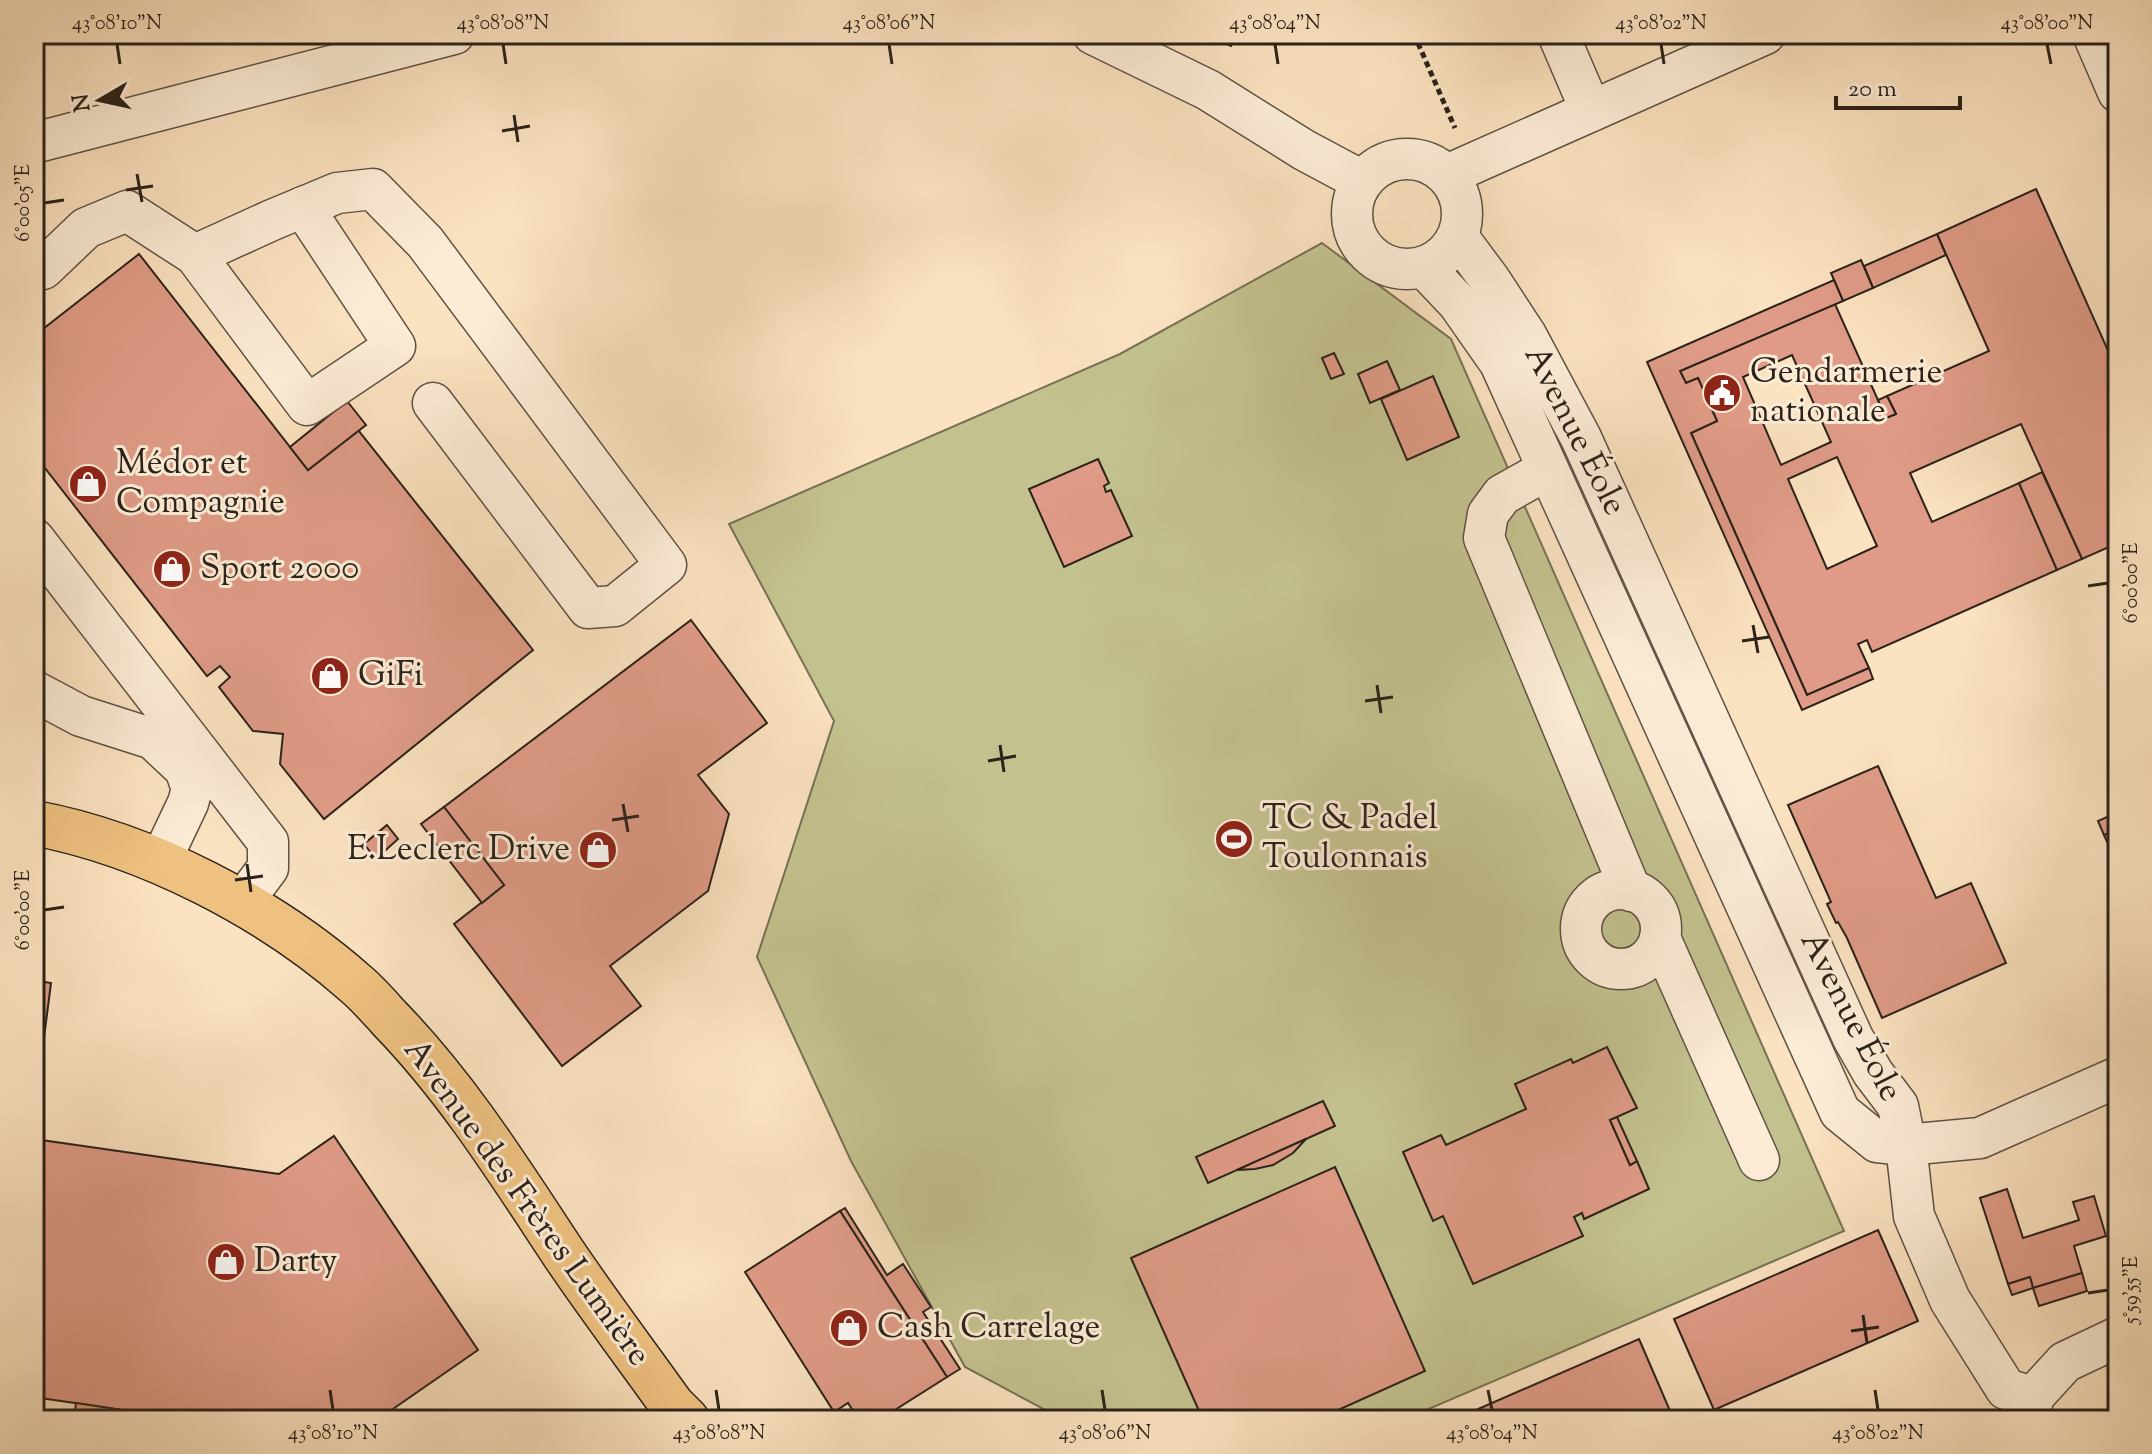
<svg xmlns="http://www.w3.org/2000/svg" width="2152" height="1454" viewBox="0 0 2152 1454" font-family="'Sorts Mill Goudy',serif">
  <rect width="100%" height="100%" fill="#fbe2c0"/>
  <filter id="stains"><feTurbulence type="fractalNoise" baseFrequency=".0025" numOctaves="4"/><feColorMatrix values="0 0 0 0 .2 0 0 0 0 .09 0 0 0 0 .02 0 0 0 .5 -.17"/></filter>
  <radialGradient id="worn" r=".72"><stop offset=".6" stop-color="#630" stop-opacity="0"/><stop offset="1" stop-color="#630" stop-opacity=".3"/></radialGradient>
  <path fill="#c3c28f" stroke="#777254" stroke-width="2" d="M1322,243L1451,339L1844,1231L1403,1420H1064L965,1367L851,1161L757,957L834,721L729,524L1120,354Z"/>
  <g fill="#df9b87" stroke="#2b221a" stroke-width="2" fill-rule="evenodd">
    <path d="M1206,34H1237L1231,46Z"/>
    <path d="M2036,189L2118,373V521L2111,524L2118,543L2082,559L2021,424L1910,473L1932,522L2019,483L2057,570L1872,652L1867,640L1858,644L1869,668L1807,695L1691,433L1717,421L1698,378L1686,383L1680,371L1835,304L1886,418L1896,414L1887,396L1989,351L1937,234ZM1792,355L1831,442L1781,465L1743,377ZM1837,457L1877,546L1827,569L1788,479Z"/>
    <path d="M1937,234L1946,255L1873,288L1864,266Z"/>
    <path d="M139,254L308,470L358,430L533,650L324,819L280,764L283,734L253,731L219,687L230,677L220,666L207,676L34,454V336Z"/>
    <path d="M1861,260L1873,288L1843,301L1831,273Z"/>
    <path d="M1834,280L1843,301L1680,371L1686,383L1698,378L1717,421L1691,433L1807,695L1869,668L1873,679L1802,710L1647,362Z"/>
    <path d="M1334,353L1344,374L1331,379L1322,358Z"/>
    <path d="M1387,361L1400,390L1370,403L1358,374Z"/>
    <path d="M1433,376L1459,437L1407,460L1381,399Z"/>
    <path d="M1887,396L1896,414L1886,418L1878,400Z"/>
    <path d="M347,401L366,425L308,470L290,447Z"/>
    <path d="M1098,459L1109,483L1104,486L1106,492L1111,490L1132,536L1064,567L1029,489Z"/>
    <path d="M2042,472L2082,559L2057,570L2019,483Z"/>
    <path d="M691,620L767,723L698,775L729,814L708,891L610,966L641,1006L562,1066L454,924L504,885L444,807Z"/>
    <path d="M1878,766L1936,898L1971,883L2006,963L1882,1018L1847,938L1838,922L1836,923L1827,904L1831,902L1788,805Z"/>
    <path d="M444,807L504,885L482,903L421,824Z"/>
    <path d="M2118,812V830L2104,835L2098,821Z"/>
    <path d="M387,825L398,839L376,859L364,844Z"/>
    <path d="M2118,830V866L2104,835Z"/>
    <path d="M34,980L51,983L34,1116Z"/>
    <path d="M1607,1047L1637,1108L1610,1120L1630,1165L1637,1161L1649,1189L1584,1219L1582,1213L1574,1217L1583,1236L1473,1284L1443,1216L1433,1221L1403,1152L1441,1135L1446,1145L1526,1109L1515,1084L1571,1059L1573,1063Z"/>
    <path d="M1323,1101L1335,1126L1208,1183L1196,1157Z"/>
    <path d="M1617,1117L1637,1161L1630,1165L1610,1120Z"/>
    <path d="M334,1136L478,1350L377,1420H190L40,1398L37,1420H34V1139L279,1174Z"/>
    <path d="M1306,1139L1293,1153L1273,1165L1255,1169L1237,1170Z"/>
    <path d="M1335,1167L1425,1371L1316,1420H1203L1131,1258Z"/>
    <path d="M2007,1189L2023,1238L2079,1220L2073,1202L2094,1196L2106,1236L2074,1246L2082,1273L2033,1288L2030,1277L2008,1284L1980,1198Z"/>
    <path d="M845,1208L887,1275L903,1264L931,1307L923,1312L960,1369L947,1377L840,1211Z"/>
    <path d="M840,1211L947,1377L879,1420H859L848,1403L834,1412L745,1272Z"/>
    <path d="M1878,1230L1918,1321L1714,1410L1674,1319Z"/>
    <path d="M2082,1273L2087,1291L2039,1306L2033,1288Z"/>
    <path d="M2030,1277L2033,1288L2012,1295L2008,1284Z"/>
    <path d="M1639,1339L1674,1420H1453Z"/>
    <path d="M76,1403L162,1416L161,1420H76L74,1418Z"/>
  </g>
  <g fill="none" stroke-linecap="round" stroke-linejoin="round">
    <defs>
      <g id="minor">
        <path d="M1093,34L1208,90L1304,150L1362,181"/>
        <path d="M1558,34L1591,111"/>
        <path d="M2093,34L2118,92"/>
        <path d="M34,143L454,34"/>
        <circle cx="1407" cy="214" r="55"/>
        <path d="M1447,175L1765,34"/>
        <path d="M1458,237L1490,280L1526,335L1581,438L1853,1038L1873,1073L1898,1106L1906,1145L1914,1216L1950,1300L2006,1389L2033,1397"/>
        <path d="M195,255L307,405L395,346L303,207"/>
        <path d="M1424,267L1458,303L1500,363L1840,1112L1877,1142L1906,1145L1980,1138L2118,1077"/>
        <path d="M34,271L43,269L86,228L127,211L195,255L272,220L337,193L373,189L425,242L666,565L615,606L588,608L433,403"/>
        <path d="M1548,469L1502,495L1488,514L1484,538L1631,891"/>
        <path d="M34,539L268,842V868L241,904"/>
        <path d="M34,691L81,716L153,739L185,769L192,789L188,803L160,862"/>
        <circle cx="1621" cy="929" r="40"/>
        <path d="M1660,938L1759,1160"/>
        <path d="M2030,1420L2033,1397L2065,1362L2118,1337"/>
      </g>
      <path id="major" d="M34,823C147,844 270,908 356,984C368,994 379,1007 390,1019C459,1090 511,1174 566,1257C600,1307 637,1356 672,1405L687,1420"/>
    </defs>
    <use href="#minor" stroke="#5f5244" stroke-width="43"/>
    <use href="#major" stroke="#2b221a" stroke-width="47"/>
    <g stroke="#2b221a" stroke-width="5" stroke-dasharray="6 4" stroke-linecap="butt">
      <path d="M1414,34L1455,128"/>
      <path d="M1607,43L1628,34"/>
    </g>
    <use href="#minor" stroke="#fcecd6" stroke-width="40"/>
    <use href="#major" stroke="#eec180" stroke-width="44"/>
  </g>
  <path fill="none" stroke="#2b221a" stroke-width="3" d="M117,44L120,64M503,44L506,64M889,44L892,64M1275,44L1278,64M1661,44L1664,64M2047,44L2051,64M514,115L518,142M502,131L530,126M137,174L142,202M126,190L153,186M44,203L64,200M2088,586L2108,583M1753,625L1758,653M1742,641L1769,637M1377,685L1381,713M1365,701L1393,697M1000,745L1004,772M988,761L1016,756M623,804L628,832M612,820L639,816M247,864L251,892M235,880L263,876M44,910L64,907M2088,1293L2108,1290M1863,1315L1867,1343M1851,1331L1879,1327M330,1390L333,1410M716,1390L719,1410M1102,1390L1105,1410M1488,1390L1492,1410M1875,1390L1878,1410"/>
  <defs>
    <symbol id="civic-disc" viewBox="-11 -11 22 22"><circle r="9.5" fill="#8f2418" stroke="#fcecd6"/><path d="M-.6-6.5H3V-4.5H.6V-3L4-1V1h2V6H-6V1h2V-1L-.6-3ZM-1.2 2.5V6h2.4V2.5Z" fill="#fff"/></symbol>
    <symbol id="shop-disc" viewBox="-11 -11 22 22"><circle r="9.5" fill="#8f2418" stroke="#fcecd6"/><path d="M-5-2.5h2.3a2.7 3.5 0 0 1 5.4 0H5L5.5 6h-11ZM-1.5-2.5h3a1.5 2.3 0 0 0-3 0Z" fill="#fff"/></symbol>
    <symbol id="stadium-disc" viewBox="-11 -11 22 22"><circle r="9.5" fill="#8f2418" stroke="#fcecd6"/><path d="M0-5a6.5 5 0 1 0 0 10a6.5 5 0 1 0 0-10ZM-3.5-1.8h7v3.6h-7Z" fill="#fff"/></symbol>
  </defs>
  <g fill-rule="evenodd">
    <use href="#civic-disc" x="1700" y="371" width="44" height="44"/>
    <use href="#shop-disc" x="66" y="462" width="44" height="44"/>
    <use href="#shop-disc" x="150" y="547" width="44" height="44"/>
    <use href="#shop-disc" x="308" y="654" width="44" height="44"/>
    <use href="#stadium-disc" x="1212" y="817" width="44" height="44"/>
    <use href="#shop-disc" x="576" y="828" width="44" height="44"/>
    <use href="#shop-disc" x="204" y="1240" width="44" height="44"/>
    <use href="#shop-disc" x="827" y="1306" width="44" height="44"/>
  </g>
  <g text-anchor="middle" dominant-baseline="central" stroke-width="6" stroke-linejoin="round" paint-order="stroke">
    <g font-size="34" fill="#2b221a" stroke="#fcecd6" text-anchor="start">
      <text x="1750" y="373">Gendarmerie<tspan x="1750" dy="39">nationale</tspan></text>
      <text x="116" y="464">Médor et<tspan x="116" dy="39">Compagnie</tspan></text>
      <text x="200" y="569">Sport 2000</text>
      <text x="358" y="676">GiFi</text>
      <text x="1262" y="819">TC &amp; Padel<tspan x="1262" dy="39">Toulonnais</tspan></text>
      <text x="570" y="850" text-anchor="end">E.Leclerc Drive</text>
      <text x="254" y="1262">Darty</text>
      <text x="877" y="1328">Cash Carrelage</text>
    </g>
    <g font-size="34" fill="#2b221a" stroke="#fcecd6">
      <text transform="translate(1574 431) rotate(63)">Avenue Éole</text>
      <text transform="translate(1850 1017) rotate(63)">Avenue Éole</text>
      <text transform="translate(526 1203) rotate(54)">Avenue des Frères Lumière</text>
    </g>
  </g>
  <rect width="2152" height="1454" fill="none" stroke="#fbe2c0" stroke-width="88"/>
  <g transform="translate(100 100) rotate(261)" stroke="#fcecd6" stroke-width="6" paint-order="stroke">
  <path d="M0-6L14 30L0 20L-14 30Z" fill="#2b221a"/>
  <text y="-12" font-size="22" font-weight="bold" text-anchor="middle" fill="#2b221a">N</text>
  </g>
  <path d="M1836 96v12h124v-12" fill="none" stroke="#2b221a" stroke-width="4"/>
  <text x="1848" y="96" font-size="24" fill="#2b221a" stroke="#fcecd6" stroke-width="6" paint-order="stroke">20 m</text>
  <rect x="44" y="44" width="2064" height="1366" fill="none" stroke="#2b221a" stroke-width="3"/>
  <g font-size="20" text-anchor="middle" fill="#2b221a">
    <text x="117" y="29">43°08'10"N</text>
    <text x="503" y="29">43°08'08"N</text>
    <text x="889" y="29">43°08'06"N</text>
    <text x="1275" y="29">43°08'04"N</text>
    <text x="1661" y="29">43°08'02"N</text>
    <text x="2047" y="29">43°08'00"N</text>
    <text transform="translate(22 203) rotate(-90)" y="7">6°00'05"E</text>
    <text transform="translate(2130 583) rotate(-90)" y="7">6°00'00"E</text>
    <text transform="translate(22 910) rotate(-90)" y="7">6°00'00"E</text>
    <text transform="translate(2130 1290) rotate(-90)" y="7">5°59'55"E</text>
    <text x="333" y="1439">43°08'10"N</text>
    <text x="719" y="1439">43°08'08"N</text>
    <text x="1105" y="1439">43°08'06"N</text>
    <text x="1492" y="1439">43°08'04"N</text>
    <text x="1878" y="1439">43°08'02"N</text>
  </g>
  <rect width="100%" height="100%" filter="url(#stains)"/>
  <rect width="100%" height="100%" fill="url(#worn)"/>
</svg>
